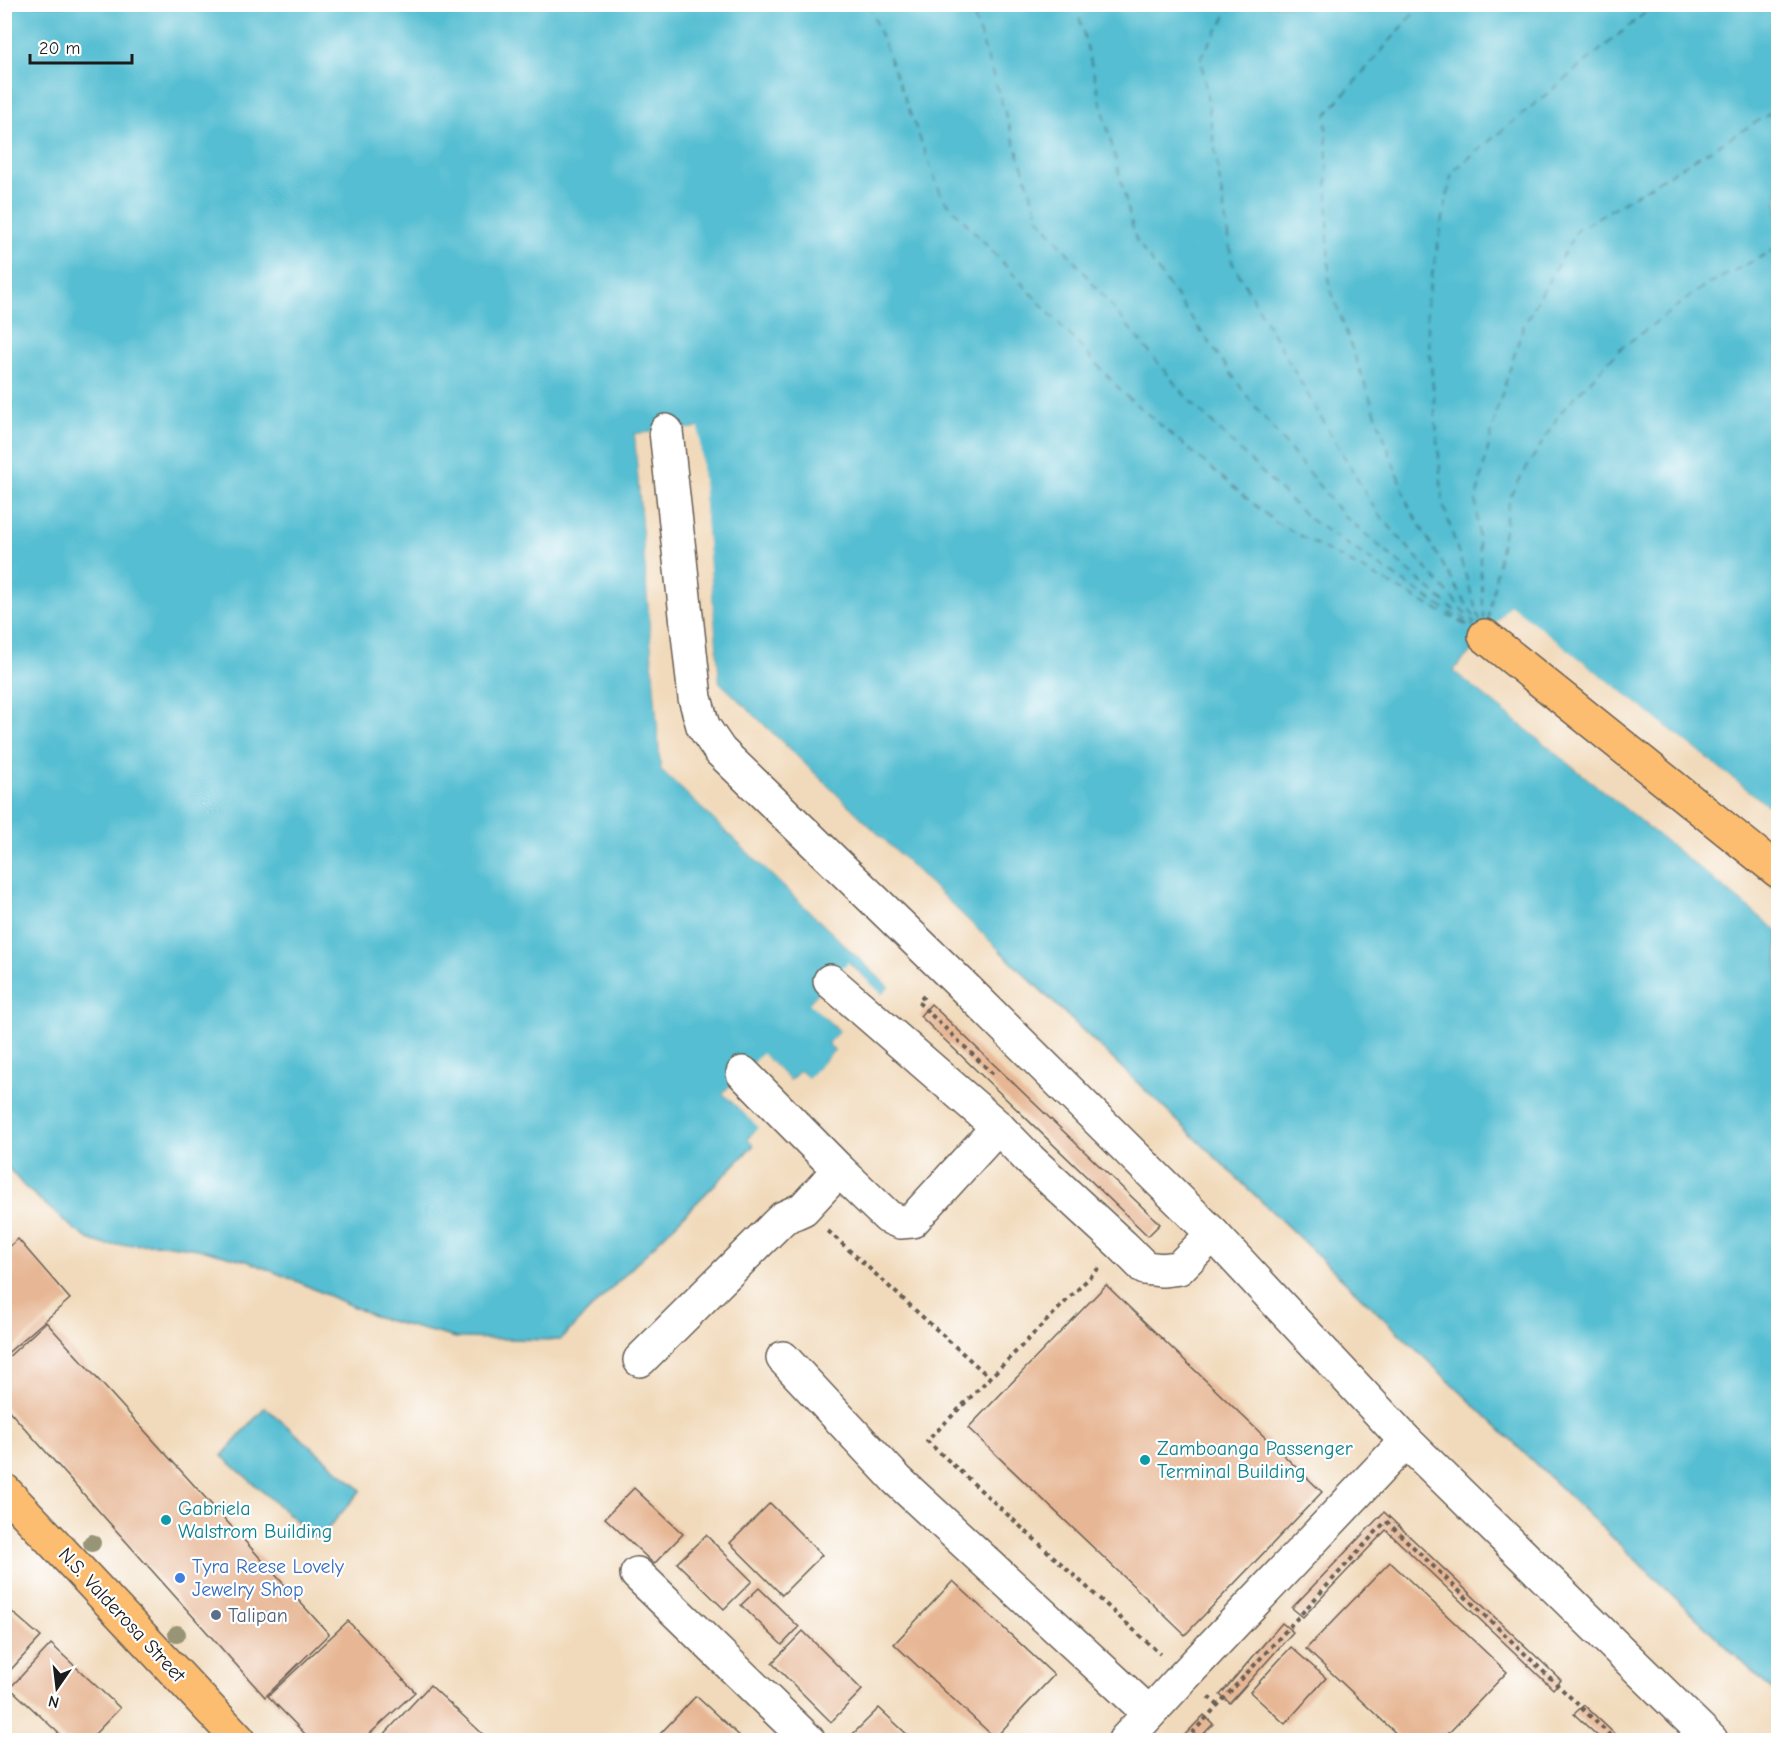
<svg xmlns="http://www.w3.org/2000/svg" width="1783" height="1745" viewBox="0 0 1783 1745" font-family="'Comic Neue',sans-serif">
  <rect width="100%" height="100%" fill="#fff"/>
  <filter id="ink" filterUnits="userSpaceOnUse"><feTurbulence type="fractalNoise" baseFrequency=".0167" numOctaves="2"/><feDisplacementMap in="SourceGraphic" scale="12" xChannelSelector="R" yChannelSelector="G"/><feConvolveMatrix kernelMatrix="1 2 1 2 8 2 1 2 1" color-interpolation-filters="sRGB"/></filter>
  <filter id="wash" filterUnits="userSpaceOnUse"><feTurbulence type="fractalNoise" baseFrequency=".008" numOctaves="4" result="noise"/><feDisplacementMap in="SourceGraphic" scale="24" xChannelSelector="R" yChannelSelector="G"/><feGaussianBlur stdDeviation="1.35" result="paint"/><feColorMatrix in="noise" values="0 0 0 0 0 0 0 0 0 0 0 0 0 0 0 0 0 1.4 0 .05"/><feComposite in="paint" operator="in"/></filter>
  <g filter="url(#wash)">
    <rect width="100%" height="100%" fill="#f1dabb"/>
    <g fill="#55bed2" stroke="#386d77" stroke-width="1.5">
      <path d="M4,5H1778V814L1510,605L1485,636L1454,671L1778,931V1696L719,682L698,428L635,434L661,769L889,987L882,995L849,963L810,1002L840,1032L828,1043L835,1050L808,1079L800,1071L790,1081L762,1054L723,1093L759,1127L748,1138L754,1145L560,1340L456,1338L378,1318L294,1280L247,1261L205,1250L163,1244L106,1245L88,1239L74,1229L24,1186L4,1163Z"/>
      <path d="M265,1407L361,1490L318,1540L222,1456Z"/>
    </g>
    <g fill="#f1dabb">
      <path d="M699,428L719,682L1000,951L998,953L717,684L696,431L638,437L663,767L892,987L884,997H881L848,967L814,1002L843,1030L842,1033L832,1043L838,1049L837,1052L809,1081H806L800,1075L791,1084L762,1058L727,1093L761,1125V1129L752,1139L756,1143V1147L748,1139L758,1127L723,1093L762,1053L790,1081L800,1071L808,1078L835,1050L828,1043L840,1031L809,1003L848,962L882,994L889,987L661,769L635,434Z"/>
      <path d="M1510,604L1778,814V817L1510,609L1487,638L1458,670L1778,927V931L1454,671L1485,636Z"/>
    </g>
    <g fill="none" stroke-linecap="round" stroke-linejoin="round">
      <g stroke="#335d65" stroke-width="1.5" stroke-dasharray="8 6" stroke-linecap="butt">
        <path d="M869,4L942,197L1125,395L1275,522L1471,628"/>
        <path d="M970,4L1039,218L1187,398L1308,518L1471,627"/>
        <path d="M1076,4L1136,240L1250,400L1342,514L1473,626"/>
        <path d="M1233,4L1201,57L1232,262L1312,402L1376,511L1475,624"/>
        <path d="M1422,4L1326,115L1329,284L1409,507L1477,622"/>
        <path d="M1484,620L1476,500L1497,410L1523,327L1577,230L1778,109"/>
        <path d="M1488,620L1510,496L1560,413L1620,349L1703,287L1778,248"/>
        <path d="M1480,621L1443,504L1426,306L1452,172L1656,4"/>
      </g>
    </g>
    <g id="blocks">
      <g fill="#e7b795">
        <path d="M931,1004L1160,1224L1148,1236L920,1016Z"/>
        <path d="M18,1239L70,1299L4,1356V1251Z"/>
        <path d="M1106,1285L1322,1492L1185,1635L968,1428Z"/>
        <path d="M46,1322L329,1634L265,1697L4,1405V1361Z"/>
        <path d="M634,1488L683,1534L654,1564L605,1518Z"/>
        <path d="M770,1503L822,1555L782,1595L730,1543Z"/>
        <path d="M1384,1512L1561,1680L1553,1689L1386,1530L1303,1617L1292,1608Z"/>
        <path d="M706,1535L752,1581L724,1609L677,1563Z"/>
        <path d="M1390,1562L1507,1672L1442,1740H1403L1306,1649Z"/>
        <path d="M953,1581L1054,1675L995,1738L894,1644Z"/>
        <path d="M759,1588L799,1627L782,1645L741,1605Z"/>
        <path d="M4,1605L41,1637L4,1677Z"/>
        <path d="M348,1621L415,1692L363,1740H311L268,1696Z"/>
        <path d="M1282,1623L1293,1632L1230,1703L1220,1695Z"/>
        <path d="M803,1631L862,1690L831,1722L772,1663Z"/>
        <path d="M51,1644L120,1708L89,1740H66L10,1688Z"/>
        <path d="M1291,1647L1326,1678L1285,1724L1250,1692Z"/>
        <path d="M430,1685L487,1738L485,1740H379Z"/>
        <path d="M696,1696L744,1740H667L660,1734Z"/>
        <path d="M1584,1705L1621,1740H1602L1574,1714Z"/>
        <path d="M879,1708L913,1740H852L849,1738Z"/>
        <path d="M1204,1715L1213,1724L1198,1740H1180Z"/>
      </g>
    </g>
  </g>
  <g filter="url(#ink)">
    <use href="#blocks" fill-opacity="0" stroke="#675e54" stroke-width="1.5"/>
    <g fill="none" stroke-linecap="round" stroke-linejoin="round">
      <defs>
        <g id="minor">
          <path d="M666,431L695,698L703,726L720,751L965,988L1213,1234L1406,1441L1711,1740"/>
          <path d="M830,981L998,1127L1030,1160L1122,1245L1145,1268L1162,1270L1179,1268L1213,1234"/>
          <path d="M743,1073L839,1170L888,1217L900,1222L912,1221L998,1127"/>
          <path d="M783,1358L897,1480L1149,1713"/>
          <path d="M640,1360L783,1218L803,1209L839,1170"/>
          <path d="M637,1574L808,1740"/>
          <path d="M1125,1740L1184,1676L1406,1441"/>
        </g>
        <g id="major">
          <path d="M1485,636L1778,871"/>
          <path d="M4,1490L239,1740"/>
        </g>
      </defs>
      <use href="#minor" stroke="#675e54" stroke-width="36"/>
      <use href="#major" stroke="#675e54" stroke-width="36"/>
      <g stroke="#675e54" stroke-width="4" stroke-dasharray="4.5 4.5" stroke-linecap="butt">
        <path d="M924,996L918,1002L995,1076"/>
        <path d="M828,1231L990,1378"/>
        <path d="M1099,1268L927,1441L1160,1654"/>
        <path d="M1208,1697L1218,1705"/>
        <path d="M1186,1740L1386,1521L1615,1740"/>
      </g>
      <use href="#minor" stroke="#fff" stroke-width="33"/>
      <use href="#major" stroke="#fcbd6f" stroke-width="33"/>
    </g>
    <g fill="#979576">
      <circle cx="92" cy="1543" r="9"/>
      <circle cx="177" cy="1634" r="9"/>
    </g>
  </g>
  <g fill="#0f9aa8" stroke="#fff" stroke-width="2">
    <circle cx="1145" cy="1460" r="6"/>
    <circle cx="166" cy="1520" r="6"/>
  </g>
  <circle fill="#3f7fe0" stroke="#fff" stroke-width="2" cx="180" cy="1578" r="6"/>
  <circle fill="#5c6f8a" stroke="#fff" stroke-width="2" cx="216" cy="1615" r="6"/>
  <g text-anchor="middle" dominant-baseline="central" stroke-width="4.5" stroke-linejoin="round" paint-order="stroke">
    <g font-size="20" fill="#0d838f" stroke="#fff" text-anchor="start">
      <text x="1157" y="1448">Zamboanga Passenger<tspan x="1157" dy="23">Terminal Building</tspan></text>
      <text x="178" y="1508">Gabriela<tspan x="178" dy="23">Walstrom Building</tspan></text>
    </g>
    <g font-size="20" fill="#366cbe" stroke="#fff" text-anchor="start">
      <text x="192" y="1566">Tyra Reese Lovely<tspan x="192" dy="23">Jewelry Shop</tspan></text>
    </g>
    <g font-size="20" fill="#1c1c1c" stroke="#fff">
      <text transform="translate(122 1615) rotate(47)">N.S. Valderosa Street</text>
    </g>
    <g font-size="20" fill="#4e5e75" stroke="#fff" text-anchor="start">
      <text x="228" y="1615">Talipan</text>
    </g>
  </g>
  <rect width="1783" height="1745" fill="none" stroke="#fff" stroke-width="24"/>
  <g transform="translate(57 1688) rotate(194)" stroke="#ffffff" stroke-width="4.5" paint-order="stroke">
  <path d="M0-4.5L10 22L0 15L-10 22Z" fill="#1c1c1c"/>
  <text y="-9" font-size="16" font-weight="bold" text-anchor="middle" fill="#1c1c1c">N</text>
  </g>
  <path d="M30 54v9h102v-9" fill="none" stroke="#1c1c1c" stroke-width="3"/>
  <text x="39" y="54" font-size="18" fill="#1c1c1c" stroke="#ffffff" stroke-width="4.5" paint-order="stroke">20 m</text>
</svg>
